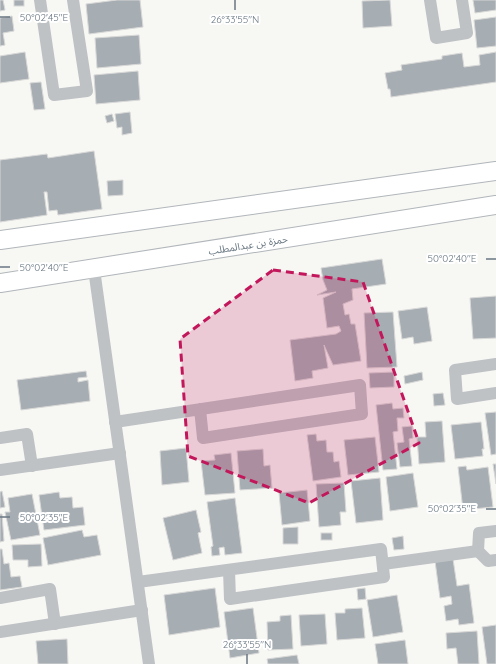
<svg xmlns="http://www.w3.org/2000/svg" width="496" height="664" viewBox="0 0 496 664" font-family="Quicksand,'Noto Sans Arabic',sans-serif">
  <rect width="100%" height="100%" fill="#f7f7f4"/>
  <g fill="#a6adb3" stroke="#d8d8d7">
    <path d="M0,0H3L5,10L0,11Z"/>
    <rect x="14" y="0" width="10" height="6"/>
    <path d="M117,0H140L143,27L89,34L86,4Z"/>
    <path d="M390,0L392,26L363,28L362,1Z"/>
    <path d="M473,0H496V10L475,13Z"/>
    <path d="M12,16L14,31L3,33L5,45L0,46V18Z"/>
    <path d="M496,17V46L477,48L474,20Z"/>
    <path d="M139,35L141,64L97,68L95,38Z"/>
    <path d="M25,52L29,79L0,83V56Z"/>
    <path d="M496,52V82L391,97L390,89H388L385,73L402,70L401,65L442,59V56L462,53L464,67L480,65L479,55Z"/>
    <path d="M138,71L140,100L96,104L94,75Z"/>
    <path d="M41,82L45,109L34,110L30,83Z"/>
    <path d="M130,112L132,133L122,135V127L117,128L115,114Z"/>
    <path d="M112,114L114,121L107,123L105,116Z"/>
    <path d="M94,151L102,209L58,215L57,210L49,211L47,192H44L47,215L0,222V160L47,154L48,158Z"/>
    <path d="M123,180V195L108,196L107,181Z"/>
    <path d="M382,259L386,284L352,289L353,300L343,304L345,315L349,314L351,324H355L361,361L333,365L324,345L328,368L312,371L313,378L295,381L290,340L336,334L341,331L339,326L327,328L323,298L336,292L317,295L327,290L323,280L321,268Z"/>
    <path d="M496,296V338L473,339L470,298Z"/>
    <path d="M427,307L432,341L414,344L413,337L402,339L398,311Z"/>
    <path d="M393,312L397,367L367,368L364,313Z"/>
    <path d="M86,371L87,377L78,378V382L88,380L90,401L21,410L17,380Z"/>
    <path d="M394,372V387L370,388L369,373Z"/>
    <path d="M422,372L423,380L405,384L404,376Z"/>
    <path d="M443,393L445,405L434,406L433,394Z"/>
    <path d="M392,403L393,409L403,408L404,418H397L398,431L393,432L397,469L383,470L376,405Z"/>
    <path d="M496,412V454L491,455L485,413Z"/>
    <path d="M442,421L445,462L419,464L417,437H426L425,422Z"/>
    <path d="M481,422L484,449H482L483,456L455,459L451,425Z"/>
    <path d="M412,426L413,438L409,439L412,466L400,467L397,443L404,442L402,427Z"/>
    <path d="M316,434L317,441L326,440L327,452H333L334,462L339,461L341,477L313,481L307,435Z"/>
    <path d="M375,437L379,472L348,475L344,440Z"/>
    <path d="M186,448L189,482L162,485L160,451Z"/>
    <path d="M263,449L264,466L270,465L272,488L240,490L237,451Z"/>
    <path d="M231,453L235,493L205,495L201,461L215,460L214,455Z"/>
    <path d="M493,464H496V484Z"/>
    <path d="M466,466L467,470L488,467L493,507L463,510L458,467Z"/>
    <path d="M413,473L418,507L390,511L386,477Z"/>
    <path d="M380,478L383,520L356,523L351,481Z"/>
    <path d="M344,483L346,512H340L341,525L319,527L316,484Z"/>
    <path d="M307,490L310,521L282,525L279,493Z"/>
    <path d="M2,491L5,507L0,508V492Z"/>
    <path d="M59,492L60,498L72,497L73,508L83,507L85,525L44,530L39,495Z"/>
    <path d="M32,494L40,535L11,540L5,512H10L8,498Z"/>
    <path d="M235,498L242,553L225,555L224,547L219,548L220,555L212,556L211,547L213,546L207,502Z"/>
    <path d="M196,510L201,532L198,533L202,553L173,560L163,518Z"/>
    <path d="M0,514H2L4,541L0,542Z"/>
    <path d="M298,527V544H283V528Z"/>
    <path d="M82,530L84,537L97,535L101,555L48,565L43,538Z"/>
    <rect x="321" y="533" width="11" height="7"/>
    <path d="M403,536L404,549L394,550L392,538Z"/>
    <path d="M41,544L42,566L28,567V560H13L12,545Z"/>
    <path d="M0,549H2L4,564L9,563L11,577L20,576L22,587L0,590Z"/>
    <path d="M453,559L457,586L469,584L474,623L459,625L458,619L446,621L444,606L452,604L451,596L440,598L435,561Z"/>
    <path d="M215,588L220,627L169,635L164,595Z"/>
    <path d="M365,588L366,599L358,600L357,589Z"/>
    <path d="M397,595L403,632L373,637L367,600Z"/>
    <path d="M253,608L259,653L230,658L224,612Z"/>
    <path d="M362,608L365,638L337,640L335,613H345V609Z"/>
    <path d="M325,614L327,644L301,646L299,615Z"/>
    <path d="M291,615L293,649L268,650L267,622L280,621V616Z"/>
    <path d="M496,625V664H487L482,627Z"/>
    <path d="M477,631L479,664H458L456,648L447,649L446,633Z"/>
    <path d="M67,639L68,664H38L36,641Z"/>
    <path d="M405,640L408,664H378L375,644Z"/>
    <path d="M297,655L299,664H268L267,659Z"/>
  </g>
  <g fill="none" stroke-linecap="round" stroke-linejoin="round">
    <defs>
      <g id="secondary">
        <path d="M0,240L496,171"/>
        <path d="M0,283L496,205"/>
      </g>
    </defs>
    <use href="#secondary" stroke="#b1b6ba" stroke-width="20"/>
    <g stroke="#bec2c5" stroke-width="12">
      <path d="M40,0L54,95L87,91L73,0"/>
      <path d="M430,0L436,38L467,33L462,0"/>
      <path d="M94,269L149,664"/>
      <path d="M496,364L455,370L457,399L496,393"/>
      <path d="M115,422L360,385L362,414L203,438L200,409"/>
      <path d="M0,438L27,434L32,466"/>
      <path d="M0,470L120,453"/>
      <path d="M496,531L479,533L478,551L488,561L496,560"/>
      <path d="M383,564L478,551"/>
      <path d="M138,582L381,549L384,577L230,599L229,570"/>
      <path d="M0,598L50,589L55,624"/>
      <path d="M0,632L142,610"/>
    </g>
    <use href="#secondary" stroke="#fff" stroke-width="18"/>
  </g>
  <path fill="#c2185b" fill-opacity="0.2" stroke="#c2185b" stroke-width="3" stroke-dasharray="8 5" stroke-linejoin="round" d="M273,270L363,282L419,443L309,503L188,456L180,339Z"/>
  <path fill="none" stroke="#697782" stroke-width="1.5" d="M235,0V10M0,17H10M486,259H496M0,267H10M486,509H496M0,517H10M247,654V664"/>
  <g text-anchor="middle" dominant-baseline="central" stroke-width="4" stroke-linejoin="round" paint-order="stroke">
    <g font-size="10" fill="#697782" stroke="#fff">
      <text transform="translate(248 245) rotate(-9)">حمزة بن عبدالمطلب</text>
    </g>
  </g>
  <g font-size="10" text-anchor="middle" fill="#697782" stroke="#fff" stroke-width="4" stroke-linejoin="round" paint-order="stroke">
    <text x="44" y="21">50°02'45"E</text>
    <text x="235" y="23">26°33'55"N</text>
    <text x="452" y="262">50°02'40"E</text>
    <text x="44" y="271">50°02'40"E</text>
    <text x="452" y="512">50°02'35"E</text>
    <text x="44" y="521">50°02'35"E</text>
    <text x="247" y="648">26°33'55"N</text>
  </g>
</svg>
